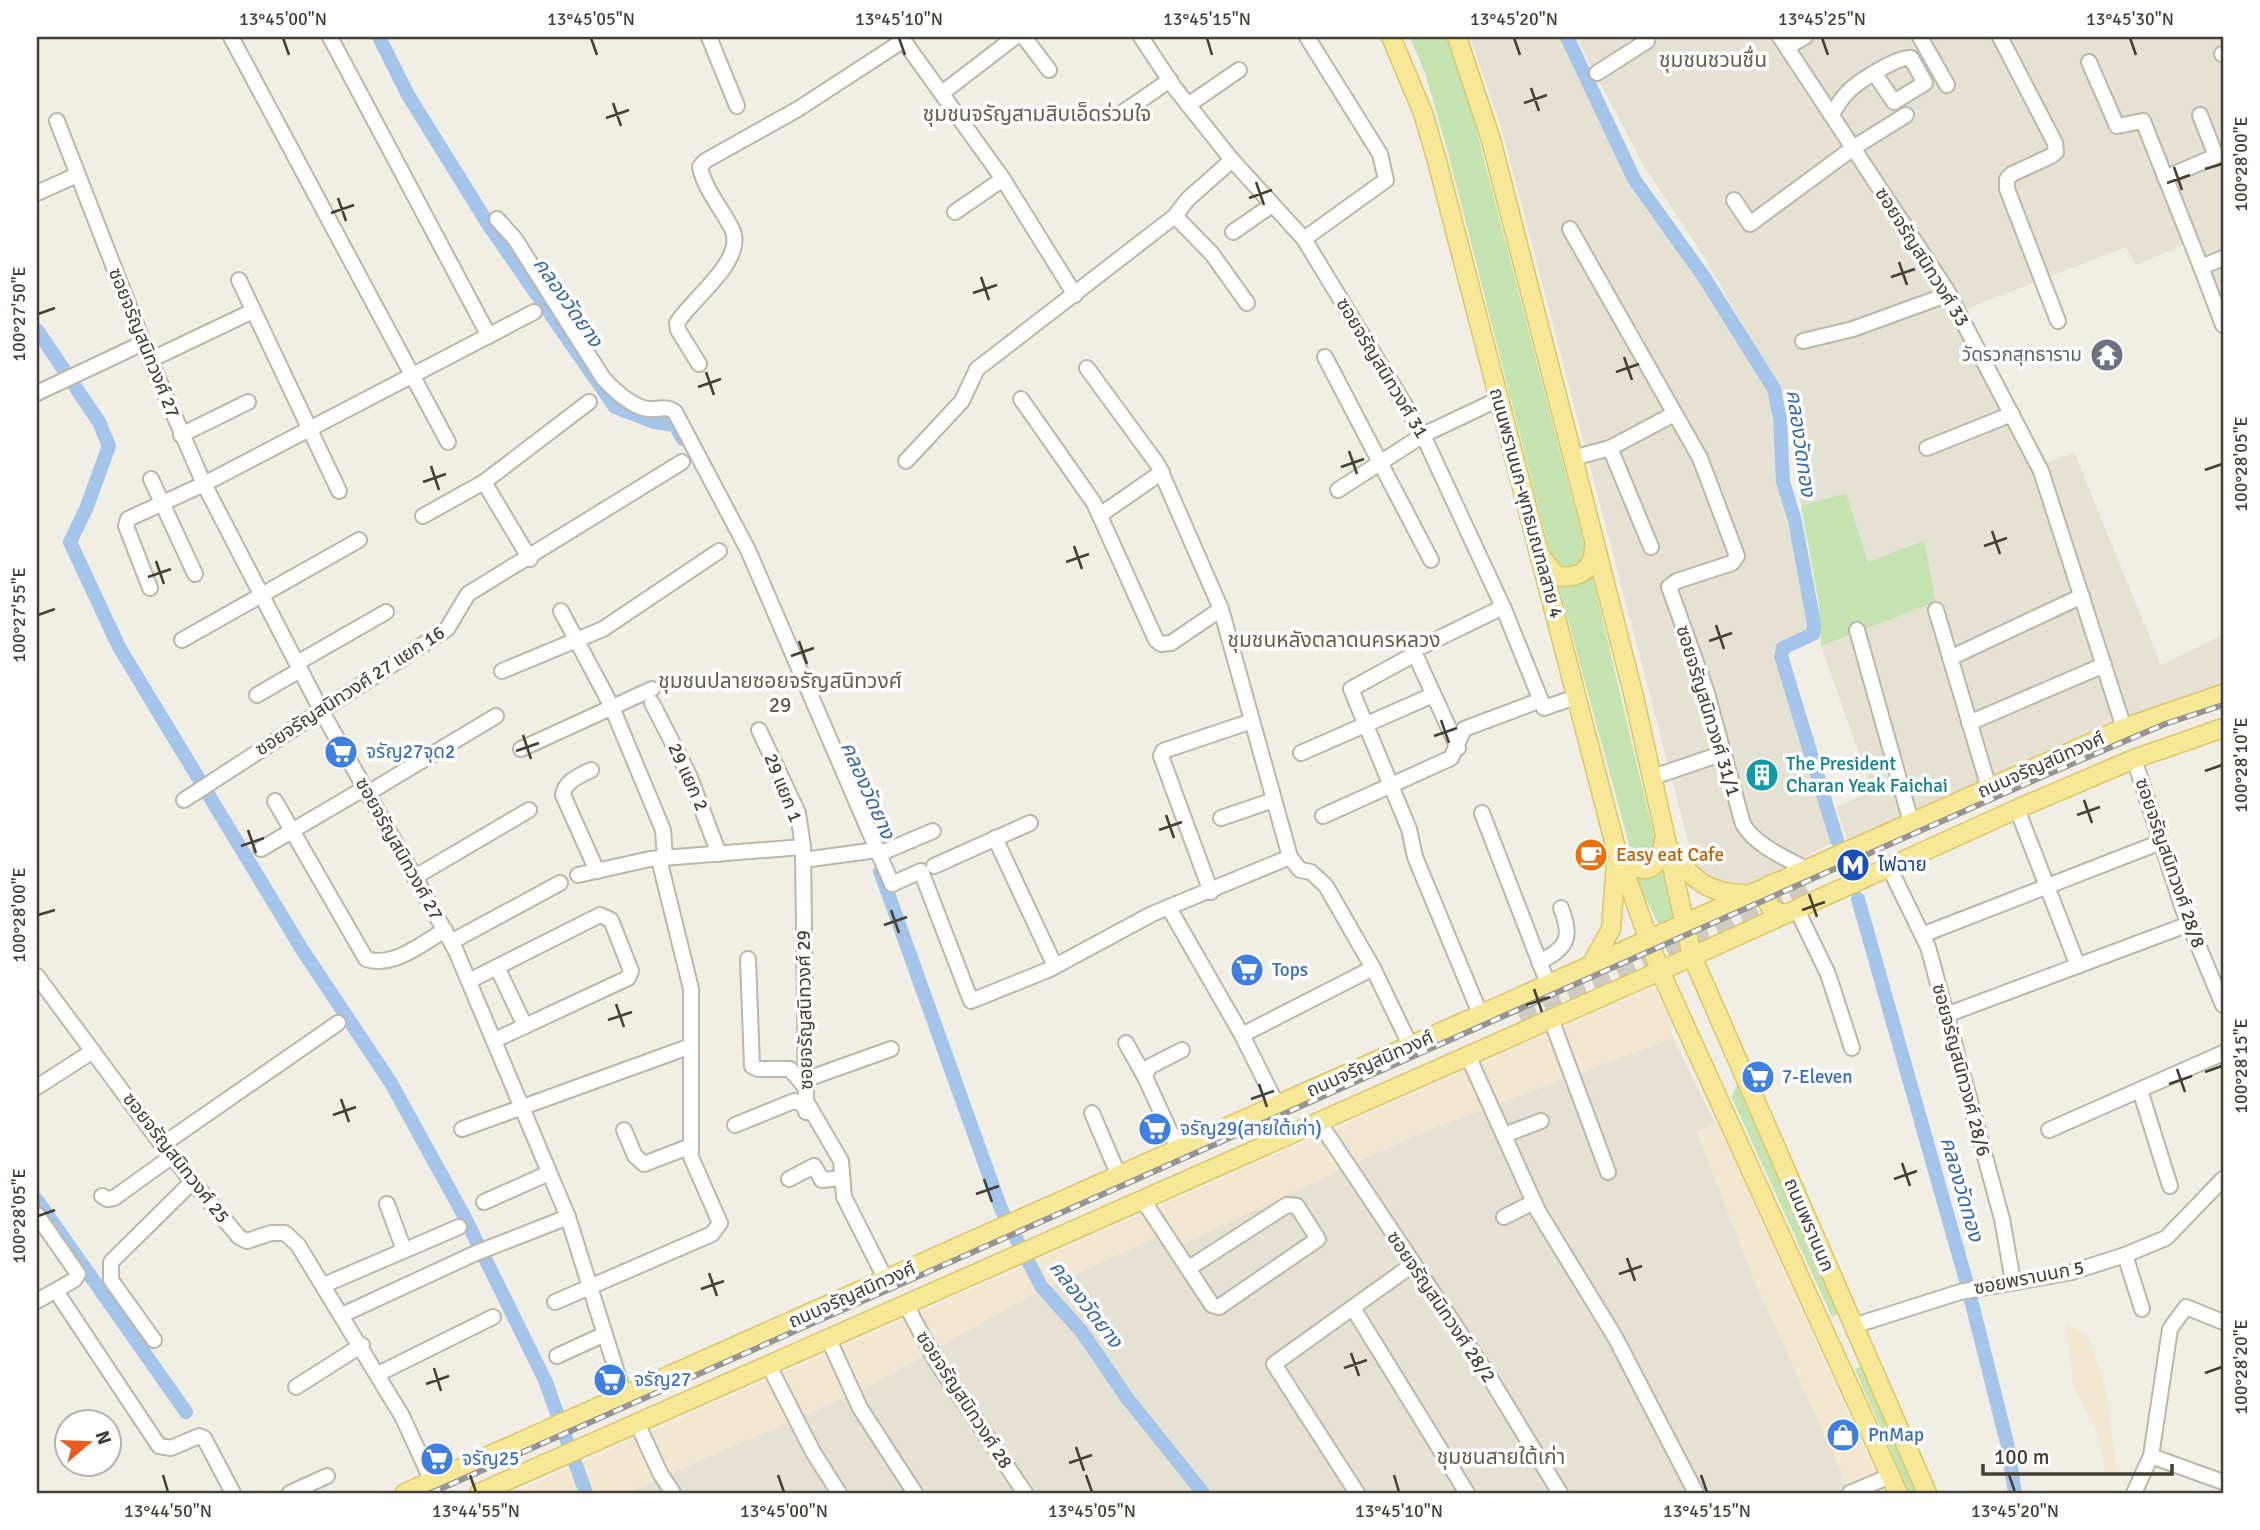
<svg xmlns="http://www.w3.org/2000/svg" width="2260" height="1530" viewBox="0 0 2260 1530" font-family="Signika,'Noto Sans Thai',sans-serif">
  <rect width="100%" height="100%" fill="#f1efe5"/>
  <g fill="#e5e1d3">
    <path d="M1470,37H1562L1623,166L1770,391L1777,484L1797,561L1808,631L1772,651L1832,843L1727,897L1698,870L1691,852L1502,130Z"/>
    <path d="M1576,37H2223V326L2190,242L2136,265L2126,247L1966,309L2048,463L2074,452L2161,665L2223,635V690L1849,844L1836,808L1872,790L1821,646L1936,602L1924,542L1868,562L1846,493L1801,506L1786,401L1703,255L1645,168Z"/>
    <path d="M1673,1038L1715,1123L1697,1132L1754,1280L1851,1493H626L862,1390L1030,1296L1160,1235L1171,1249L1418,1134Z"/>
  </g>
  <g fill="#f2e8d1">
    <path d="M1651,988L1656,992L1669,1018L1673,1038L1418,1134L1171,1249L1160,1235L1030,1296L862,1390L626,1493H512Z"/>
    <path d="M1717,1122L1884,1493H1851L1754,1280L1697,1131Z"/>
    <path d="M2066,1324L2088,1335L2106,1390L2117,1472L2106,1477L2099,1435L2073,1385Z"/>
  </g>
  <g fill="#c5e3b0">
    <path d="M1410,37H1446L1465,86L1586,552L1582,566L1568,570L1552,560L1447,149L1425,73Z"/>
    <path d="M1846,493L1868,562L1924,541L1936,602L1821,646L1819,605L1801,506Z"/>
    <path d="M1592,575L1655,841L1650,860L1644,862L1633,859L1558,583Z"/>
    <path d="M1662,869L1675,914L1673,922L1660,927L1636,880Z"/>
    <path d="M1737,1085L1837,1311L1836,1315L1832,1317L1731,1096Z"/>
    <path d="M1859,1367L1863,1368L1918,1493H1909L1855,1369Z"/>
  </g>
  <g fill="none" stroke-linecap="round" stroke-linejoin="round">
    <g stroke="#a4c4ea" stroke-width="14">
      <path d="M379,37L408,95L490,227L615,407L654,422L675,425L683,439"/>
      <path d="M1567,37L1634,179L1704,277L1774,389L1780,419L1783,482L1795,521L1814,624L1813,634L1783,648L1781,656L1837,840"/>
      <path d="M37,330L99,422L109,446L86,509L70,542L119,647L303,951L391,1083L463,1214L545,1380L586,1493"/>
      <path d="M880,871L1001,1209L1041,1286L1082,1332L1127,1398L1203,1493"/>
      <path d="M1858,899L1967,1284L2007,1443L2015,1493"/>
      <path d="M37,1200L186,1412"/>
    </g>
    <path stroke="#ceccc2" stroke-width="18" stroke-dasharray="18 9" stroke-linecap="butt" d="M1521,1021L1809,893"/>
    <defs>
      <g id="minor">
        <path d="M231,37L448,442"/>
        <path d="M330,37L489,336"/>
        <path d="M709,37L737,106"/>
        <path d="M901,37L1003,179L1075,295"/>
        <path d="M1024,37L1049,70"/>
        <path d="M1141,37L1174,87L1232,160L1304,239L1423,435L1503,607L1544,708L1576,697"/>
        <path d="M1780,37L1946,289L2041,471L2124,728"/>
        <path d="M1920,37L1947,85"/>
        <path d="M2000,37L2055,143L2056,152L2051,156L2012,174L2007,179V189L2058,321"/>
        <path d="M1787,47L1805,37"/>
        <path d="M2222,54H2223"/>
        <path d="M2089,62L2117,126L2143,121L2201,267"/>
        <path d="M1597,73L1647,41"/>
        <path d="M942,93L1015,37"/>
        <path d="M1188,105L1239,70"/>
        <path d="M1119,115L1170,80"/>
        <path d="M1831,115C1837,107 1841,98 1848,92C1857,82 1898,56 1911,58L1925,83L1894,102L1875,74"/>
        <path d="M57,121L150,360L204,484L321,710L456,951L568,1217L625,1398"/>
        <path d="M2165,178L2216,156L2200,115"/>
        <path d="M37,193L77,175"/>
        <path d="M1734,200L1750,224L1853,148L1906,115"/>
        <path d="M955,212L1003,179"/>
        <path d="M1175,216L1212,254L1247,303"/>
        <path d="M497,219L515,239L603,378C614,390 628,403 643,408C655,412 665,404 675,412L748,550L879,854"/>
        <path d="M1570,229L1700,458L1737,556L1732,563L1677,581L1669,587L1706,690L1743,824C1756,846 1784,857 1806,869"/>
        <path d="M1233,232L1272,205"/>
        <path d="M1304,239L1386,180L1380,154L1307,37"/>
        <path d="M2223,258L2201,267L2223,325"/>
        <path d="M239,280L339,491"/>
        <path d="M1803,341L1853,329L1949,294"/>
        <path d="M1325,357L1431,560"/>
        <path d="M150,360L253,311"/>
        <path d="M699,364L678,330L677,323C691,299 747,260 732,229C722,209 704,188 700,167L705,161L798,109L904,40"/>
        <path d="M1087,368L1158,465L1221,609L1290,857L1300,870L1311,872L1326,886L1373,968L1411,1047"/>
        <path d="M37,393L143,343"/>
        <path d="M1021,399L1094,503L1156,640L1161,644L1171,643L1221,609"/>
        <path d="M181,435L248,402"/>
        <path d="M1610,448L1651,547"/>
        <path d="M1927,448L2012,414"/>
        <path d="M1573,458L1610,448L1674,414"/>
        <path d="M906,461L962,401L977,369L1175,216L1188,199L1232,160"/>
        <path d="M151,479L195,574"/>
        <path d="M484,482L530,559"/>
        <path d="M1338,490L1423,435L1499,399"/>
        <path d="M1100,515L1162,472"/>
        <path d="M423,516L484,482L589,402"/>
        <path d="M150,588L126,526L128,519L204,484L534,312"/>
        <path d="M1936,610L1989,788"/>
        <path d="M561,611L611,705L663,830L665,858"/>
        <path d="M1857,630L1911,822"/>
        <path d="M182,640L359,540"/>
        <path d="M1423,646L1503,607"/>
        <path d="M1950,658L2082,596"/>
        <path d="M297,663L386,612"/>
        <path d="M502,671L603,629L719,551"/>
        <path d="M257,695L300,670"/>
        <path d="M652,703L689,775L719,854"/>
        <path d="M1969,723L2104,665"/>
        <path d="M759,730L798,813L803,847L806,1101L841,1161L844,1197L886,1280"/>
        <path d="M1458,748L1415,654L1351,689L1409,829L1415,857L1481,1016"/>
        <path d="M521,749L652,689"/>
        <path d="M1301,753L1433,695"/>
        <path d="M2134,759L2183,909L2223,1005"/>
        <path d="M591,770C579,776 565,781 563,795L597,871"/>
        <path d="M1653,777L1721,754"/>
        <path d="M368,793L496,716"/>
        <path d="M184,800L447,629L468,594L682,462"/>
        <path d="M275,801L366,959C394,968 421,944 445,930"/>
        <path d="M2017,809L2078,966"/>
        <path d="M1482,813L1548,984"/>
        <path d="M1323,816L1451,758L1464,729L1541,700"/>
        <path d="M1221,818L1274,800"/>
        <path d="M933,831L879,854L892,884L921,871L971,1001L1048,970L1152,914L1290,857"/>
        <path d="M995,838L1055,966"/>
        <path d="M261,849L365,788"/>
        <path d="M803,860L877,850"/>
        <path d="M934,866L1030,823"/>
        <path d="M1889,867L1928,947L2002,1219L2013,1281"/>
        <path d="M578,875L650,859L803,847"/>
        <path d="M415,877L529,810"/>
        <path d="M1211,892L1161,756L1163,751L1252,721"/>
        <path d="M1169,908L1242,1035L1277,1105"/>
        <path d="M1796,908L1828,974L1852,1048"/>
        <path d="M1922,935L2161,842"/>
        <path d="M451,942L560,883"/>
        <path d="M748,959L752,1066L758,1069H790L805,1087"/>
        <path d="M1539,962C1567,948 1573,938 1561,908"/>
        <path d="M497,967L525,1026"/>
        <path d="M37,976L162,1145L239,1237L247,1241L271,1233H285L298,1245L402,1416L432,1481"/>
        <path d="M469,981L600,915L611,920L631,971L628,978L495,1040"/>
        <path d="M1946,1015L2189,924"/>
        <path d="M1551,1019L1608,1172"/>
        <path d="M1242,1035L1373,968"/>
        <path d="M1126,1043L1145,1077"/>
        <path d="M1468,1056L1538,1211L1615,1337L1696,1493"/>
        <path d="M807,1079L891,1049"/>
        <path d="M37,1087L93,1051"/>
        <path d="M2140,1090L2170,1186"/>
        <path d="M1092,1113L1119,1176"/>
        <path d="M1319,1122L1490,1378L1560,1493"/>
        <path d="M735,1125L794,1101L803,1104L806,1112"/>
        <path d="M462,1129L691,1046"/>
        <path d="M624,1130L635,1156L644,1164L691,1146"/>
        <path d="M2049,1130L2223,1053"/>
        <path d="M1504,1135L1541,1121"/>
        <path d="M162,1145L338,1023"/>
        <path d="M1178,1149L1145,1077L1149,1067L1182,1050"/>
        <path d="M789,1179L814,1166L822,1180L842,1178"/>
        <path d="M102,1196L107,1199L114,1198L171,1157"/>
        <path d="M1143,1200L1212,1305L1219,1307L1318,1239L1297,1206L1287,1205L1189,1268"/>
        <path d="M484,1202L549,1173"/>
        <path d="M387,1204L404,1250"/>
        <path d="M37,1215L78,1274L74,1280L37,1301"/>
        <path d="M1504,1217L1534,1202"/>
        <path d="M2125,1255L2142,1309"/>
        <path d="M324,1285L459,1227"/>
        <path d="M56,1291L159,1446L171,1448L199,1436L204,1438L233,1493"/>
        <path d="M555,1302L712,1234L720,1223L691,1157V989L659,859"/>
        <path d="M906,1305L936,1361L1025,1493"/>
        <path d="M1353,1308L1467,1493"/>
        <path d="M342,1315L476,1253L568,1217"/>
        <path d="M1853,1326L1960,1292L2072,1272L2125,1255L2166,1238L2223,1179"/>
        <path d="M154,1340L111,1280V1262L192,1182"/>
        <path d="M829,1340L860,1408L915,1493"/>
        <path d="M557,1356L605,1334"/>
        <path d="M769,1366L813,1452L839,1493"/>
        <path d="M378,1374L493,1317"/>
        <path d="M296,1387L362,1345"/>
        <path d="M637,1423L660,1473L673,1493"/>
        <path d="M2151,1456L2223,1482"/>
        <path d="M290,1493L327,1476"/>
        <path d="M1357,1493L1274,1364L1412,1265"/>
        <path d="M1850,1493L1890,1476"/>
        <path d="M2134,1493L2151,1456L2170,1329L2186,1307L2223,1322"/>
      </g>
      <g id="major">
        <path d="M1391,37L1423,113L1437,161L1615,845L1660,971L1898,1493"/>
        <path d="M1457,37L1491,140L1573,458L1634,697L1692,956L1927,1493"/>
        <path d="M1542,558L1556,576C1578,579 1594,571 1594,547"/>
        <path d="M1672,851C1692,880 1709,894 1745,894"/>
        <path d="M1620,858C1645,877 1659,872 1664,840"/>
        <path d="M1772,884C1766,894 1765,903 1774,911L1785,914"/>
        <path d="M1591,965L1611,929L1616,863"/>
        <path d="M405,1493L2124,728L2223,694"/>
        <path d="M479,1493L1660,971L2017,809L2134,759L2223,728"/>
      </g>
    </defs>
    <use href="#minor" stroke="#bcb7a8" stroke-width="18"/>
    <use href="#major" stroke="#dac769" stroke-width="21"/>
    <use href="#minor" stroke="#fff" stroke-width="14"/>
    <use href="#major" stroke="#f7e898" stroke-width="18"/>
    <defs>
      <path id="rail" d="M431,1493L2039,778L2165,724L2223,705"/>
    </defs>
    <use href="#rail" stroke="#949494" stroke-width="6"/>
    <use href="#rail" stroke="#fff" stroke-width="3.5" stroke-dasharray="10" stroke-linecap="butt"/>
  </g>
  <path fill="none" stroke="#433f35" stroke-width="2.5" d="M283,38L289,55M591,38L597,55M899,38L905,55M1207,38L1212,55M1514,38L1520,55M1822,38L1828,55M2130,38L2136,55M1531,88L1539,111M613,103L621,126M1524,103L1547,95M606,118L629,110M2174,167L2182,190M2205,169L2222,164M1256,182L1264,205M2167,183L2190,175M338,198L346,221M1249,198L1272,190M331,213L354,205M1899,262L1907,285M981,277L989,300M1891,277L1915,269M973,293L997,285M38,314L55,308M1624,357L1632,380M706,372L714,395M1616,372L1639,364M698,387L721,379M1349,451L1357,474M431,466L439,490M1341,467L1364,459M2205,470L2222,464M423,482L446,474M1992,531L2000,554M1074,546L1082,569M1984,546L2007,538M156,561L164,584M1066,562L1089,554M148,577L171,569M38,615L55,609M1716,625L1724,649M799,641L807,664M1709,641L1732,633M791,656L814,648M1441,720L1449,743M523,735L531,759M1434,736L1457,728M516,751L539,743M2205,771L2222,765M2084,800L2092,823M1166,815L1174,838M2077,815L2100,807M248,830L256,853M1159,830L1182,822M241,846L264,838M1809,894L1817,917M891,910L899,933M1802,910L1825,902M38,915L55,910M884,925L907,917M1534,989L1542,1012M616,1004L624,1027M1526,1005L1550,997M608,1020L632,1012M2177,1069L2185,1092M2205,1072L2222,1066M1259,1084L1267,1107M2169,1084L2192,1076M341,1099L349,1122M1251,1099L1274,1091M333,1115L356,1107M1902,1163L1910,1186M984,1179L992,1202M1894,1179L1917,1171M976,1194L999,1186M38,1216L55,1210M1627,1258L1635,1281M709,1273L717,1296M1619,1274L1642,1266M701,1289L724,1281M1351,1353L1359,1376M434,1368L441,1391M1344,1368L1367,1360M2205,1373L2222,1367M426,1384L449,1376M1076,1447L1084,1471M1069,1463L1092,1455M163,1475L168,1492M470,1475L476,1492M778,1475L784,1492M1086,1475L1092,1492M1394,1475L1399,1492M1701,1475L1707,1492M2009,1475L2015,1492"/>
  <defs>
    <symbol id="temple-disc" viewBox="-11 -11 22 22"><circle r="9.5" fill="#6b7280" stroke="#fff"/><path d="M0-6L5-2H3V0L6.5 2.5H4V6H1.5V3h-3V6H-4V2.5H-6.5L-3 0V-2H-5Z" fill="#fff"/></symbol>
    <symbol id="supermarket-disc" viewBox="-11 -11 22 22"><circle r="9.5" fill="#3f7fe0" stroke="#fff"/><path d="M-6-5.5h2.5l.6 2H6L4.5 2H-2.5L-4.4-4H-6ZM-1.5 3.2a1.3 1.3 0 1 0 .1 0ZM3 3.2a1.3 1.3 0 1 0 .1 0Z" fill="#fff"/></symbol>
    <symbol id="building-disc" viewBox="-11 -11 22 22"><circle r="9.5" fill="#0f9aa8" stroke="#fff"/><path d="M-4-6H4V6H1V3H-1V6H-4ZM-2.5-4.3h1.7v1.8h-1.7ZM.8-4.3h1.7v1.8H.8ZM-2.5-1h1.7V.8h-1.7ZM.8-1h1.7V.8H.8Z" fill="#fff"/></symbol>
    <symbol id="cafe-disc" viewBox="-11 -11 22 22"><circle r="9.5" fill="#e8710a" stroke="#fff"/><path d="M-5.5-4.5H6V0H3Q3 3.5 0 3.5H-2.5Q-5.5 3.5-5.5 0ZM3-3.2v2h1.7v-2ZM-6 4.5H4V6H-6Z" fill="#fff"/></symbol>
    <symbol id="metro-disc" viewBox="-11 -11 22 22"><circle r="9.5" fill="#1a4fb4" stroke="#fff"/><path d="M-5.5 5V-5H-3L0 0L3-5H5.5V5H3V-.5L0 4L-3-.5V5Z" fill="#fff"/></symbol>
    <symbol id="shop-disc" viewBox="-11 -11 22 22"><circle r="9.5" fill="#3f7fe0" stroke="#fff"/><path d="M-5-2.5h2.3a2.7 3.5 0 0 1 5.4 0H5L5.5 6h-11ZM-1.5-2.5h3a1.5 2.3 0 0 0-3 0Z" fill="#fff"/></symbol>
  </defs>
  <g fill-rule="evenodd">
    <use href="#temple-disc" x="2088" y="336" width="38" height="38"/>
    <use href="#supermarket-disc" x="322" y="733" width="38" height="38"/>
    <use href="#building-disc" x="1743" y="756" width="38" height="38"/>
    <use href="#cafe-disc" x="1572" y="836" width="38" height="38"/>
    <use href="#metro-disc" x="1834" y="846" width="38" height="38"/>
    <use href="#supermarket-disc" x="1228" y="951" width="38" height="38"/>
    <use href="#supermarket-disc" x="1739" y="1058" width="38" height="38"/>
    <use href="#supermarket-disc" x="1136" y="1110" width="38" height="38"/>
    <use href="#supermarket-disc" x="591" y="1361" width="38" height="38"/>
    <use href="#shop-disc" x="1824" y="1416" width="38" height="38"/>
    <use href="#supermarket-disc" x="418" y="1440" width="38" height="38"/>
  </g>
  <g text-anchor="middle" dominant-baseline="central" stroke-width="7" stroke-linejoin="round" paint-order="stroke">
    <g font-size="19" fill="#433f35" stroke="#fff">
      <text transform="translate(1922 257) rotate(58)">ซอยจรัญสนิทวงศ์ 33</text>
      <text transform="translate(144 343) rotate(68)">ซอยจรัญสนิทวงศ์ 27</text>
      <text transform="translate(1382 368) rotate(59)">ซอยจรัญสนิทวงศ์ 31</text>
      <text transform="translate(1526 503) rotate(75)">ถนนพรานนก-พุทธมณฑลสาย 4</text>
      <text transform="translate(350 691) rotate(-33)">ซอยจรัญสนิทวงศ์ 27 แยก 16</text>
      <text transform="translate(1708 711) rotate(73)">ซอยจรัญสนิทวงศ์ 31/1</text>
      <text transform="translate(2041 765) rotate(-24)">ถนนจรัญสนิทวงศ์</text>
      <text transform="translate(688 777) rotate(66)">29 แยก 2</text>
      <text transform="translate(783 788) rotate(68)">29 แยก 1</text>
      <text transform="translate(399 849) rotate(61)">ซอยจรัญสนิทวงศ์ 27</text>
      <text transform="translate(2170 863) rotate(71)">ซอยจรัญสนิทวงศ์ 28/8</text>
      <text transform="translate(805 1010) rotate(-91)">ซอยจรัญสนิทวงศ์ 29</text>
      <text transform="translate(1370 1064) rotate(-24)">ถนนจรัญสนิทวงศ์</text>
      <text transform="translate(1961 1070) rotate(75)">ซอยจรัญสนิทวงศ์ 28/6</text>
      <text transform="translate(176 1158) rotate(52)">ซอยจรัญสนิทวงศ์ 25</text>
      <text transform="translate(1809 1225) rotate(67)">ถนนพรานนก</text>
      <text transform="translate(2029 1278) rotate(-11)">ซอยพรานนก 5</text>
      <text transform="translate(852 1295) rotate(-24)">ถนนจรัญสนิทวงศ์</text>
      <text transform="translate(1441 1307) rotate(56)">ซอยจรัญสนิทวงศ์ 28/2</text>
      <text transform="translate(964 1400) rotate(57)">ซอยจรัญสนิทวงศ์ 28</text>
    </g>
    <g font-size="19" fill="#5b616d" stroke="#fff" text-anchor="end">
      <text x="2082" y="355">วัดรวกสุทธาราม</text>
    </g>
    <g font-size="19" fill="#366cbe" stroke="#fff" text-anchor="start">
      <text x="366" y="752">จรัญ27จุด2</text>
      <text x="1272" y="970">Tops</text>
      <text x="1782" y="1077">7-Eleven</text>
      <text x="1180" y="1129">จรัญ29(สายใต้เก่า)</text>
      <text x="634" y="1380">จรัญ27</text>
      <text x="1868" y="1435">PnMap</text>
      <text x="462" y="1459">จรัญ25</text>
    </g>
    <g font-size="19" fill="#0d838f" stroke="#fff" text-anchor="start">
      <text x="1786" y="764">The President<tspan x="1786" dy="22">Charan Yeak Faichai</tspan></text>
    </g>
    <g font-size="19" fill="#c56008" stroke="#fff" text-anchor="start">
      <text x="1616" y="855">Easy eat Cafe</text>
    </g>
    <g font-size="19" fill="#164399" stroke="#fff" text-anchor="start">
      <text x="1878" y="865">ไฟฉาย</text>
    </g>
    <g font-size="21" fill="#655e4d" stroke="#fff">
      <text x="1713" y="60">ชุมชนชวนชื่น</text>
      <text x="1037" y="114">ชุมชนจรัญสามสิบเอ็ดร่วมใจ</text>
      <text x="1334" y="640">ชุมชนหลังตลาดนครหลวง</text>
      <text x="780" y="681">ชุมชนปลายซอยจรัญสนิทวงศ์<tspan x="780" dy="24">29</tspan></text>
      <text x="1501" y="1457">ชุมชนสายใต้เก่า</text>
    </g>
    <g font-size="21" font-style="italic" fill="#3668a6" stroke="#fff">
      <text transform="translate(568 302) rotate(55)">คลองวัดยาง</text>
      <text transform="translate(1801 443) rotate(82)">คลองวัดทอง</text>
      <text transform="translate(868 790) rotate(66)">คลองวัดยาง</text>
      <text transform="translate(1962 1189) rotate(74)">คลองวัดทอง</text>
      <text transform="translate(1086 1304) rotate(52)">คลองวัดยาง</text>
    </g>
  </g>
  <rect width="2260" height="1530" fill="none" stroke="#ffffff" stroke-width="77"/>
  <g transform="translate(88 1443) rotate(71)"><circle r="33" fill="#ffffff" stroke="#b4b2ae" stroke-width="2"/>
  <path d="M0-5L12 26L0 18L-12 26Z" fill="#ea5b22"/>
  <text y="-10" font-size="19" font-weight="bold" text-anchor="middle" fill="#433f35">N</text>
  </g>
  <path d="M1983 1464v10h189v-10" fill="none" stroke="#433f35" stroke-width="3.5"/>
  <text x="1994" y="1464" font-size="21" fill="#433f35" stroke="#ffffff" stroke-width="5" paint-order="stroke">100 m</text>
  <rect x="38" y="38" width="2184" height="1454" fill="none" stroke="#433f35" stroke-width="2.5"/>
  <g font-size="18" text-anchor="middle" fill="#433f35">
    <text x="283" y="25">13°45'00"N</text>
    <text x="591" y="25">13°45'05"N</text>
    <text x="899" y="25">13°45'10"N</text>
    <text x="1207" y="25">13°45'15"N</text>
    <text x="1514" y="25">13°45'20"N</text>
    <text x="1822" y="25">13°45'25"N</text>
    <text x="2130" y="25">13°45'30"N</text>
    <text transform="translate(2241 164) rotate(-90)" y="6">100°28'00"E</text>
    <text transform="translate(19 314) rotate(-90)" y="6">100°27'50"E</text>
    <text transform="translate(2241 464) rotate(-90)" y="6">100°28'05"E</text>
    <text transform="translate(19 615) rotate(-90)" y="6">100°27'55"E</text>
    <text transform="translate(2241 765) rotate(-90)" y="6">100°28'10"E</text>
    <text transform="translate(19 915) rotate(-90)" y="6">100°28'00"E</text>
    <text transform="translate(2241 1066) rotate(-90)" y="6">100°28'15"E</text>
    <text transform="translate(19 1216) rotate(-90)" y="6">100°28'05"E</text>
    <text transform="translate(2241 1367) rotate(-90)" y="6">100°28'20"E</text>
    <text x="168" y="1517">13°44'50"N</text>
    <text x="476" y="1517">13°44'55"N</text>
    <text x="784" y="1517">13°45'00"N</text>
    <text x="1092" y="1517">13°45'05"N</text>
    <text x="1399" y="1517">13°45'10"N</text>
    <text x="1707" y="1517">13°45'15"N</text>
    <text x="2015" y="1517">13°45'20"N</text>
  </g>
</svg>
